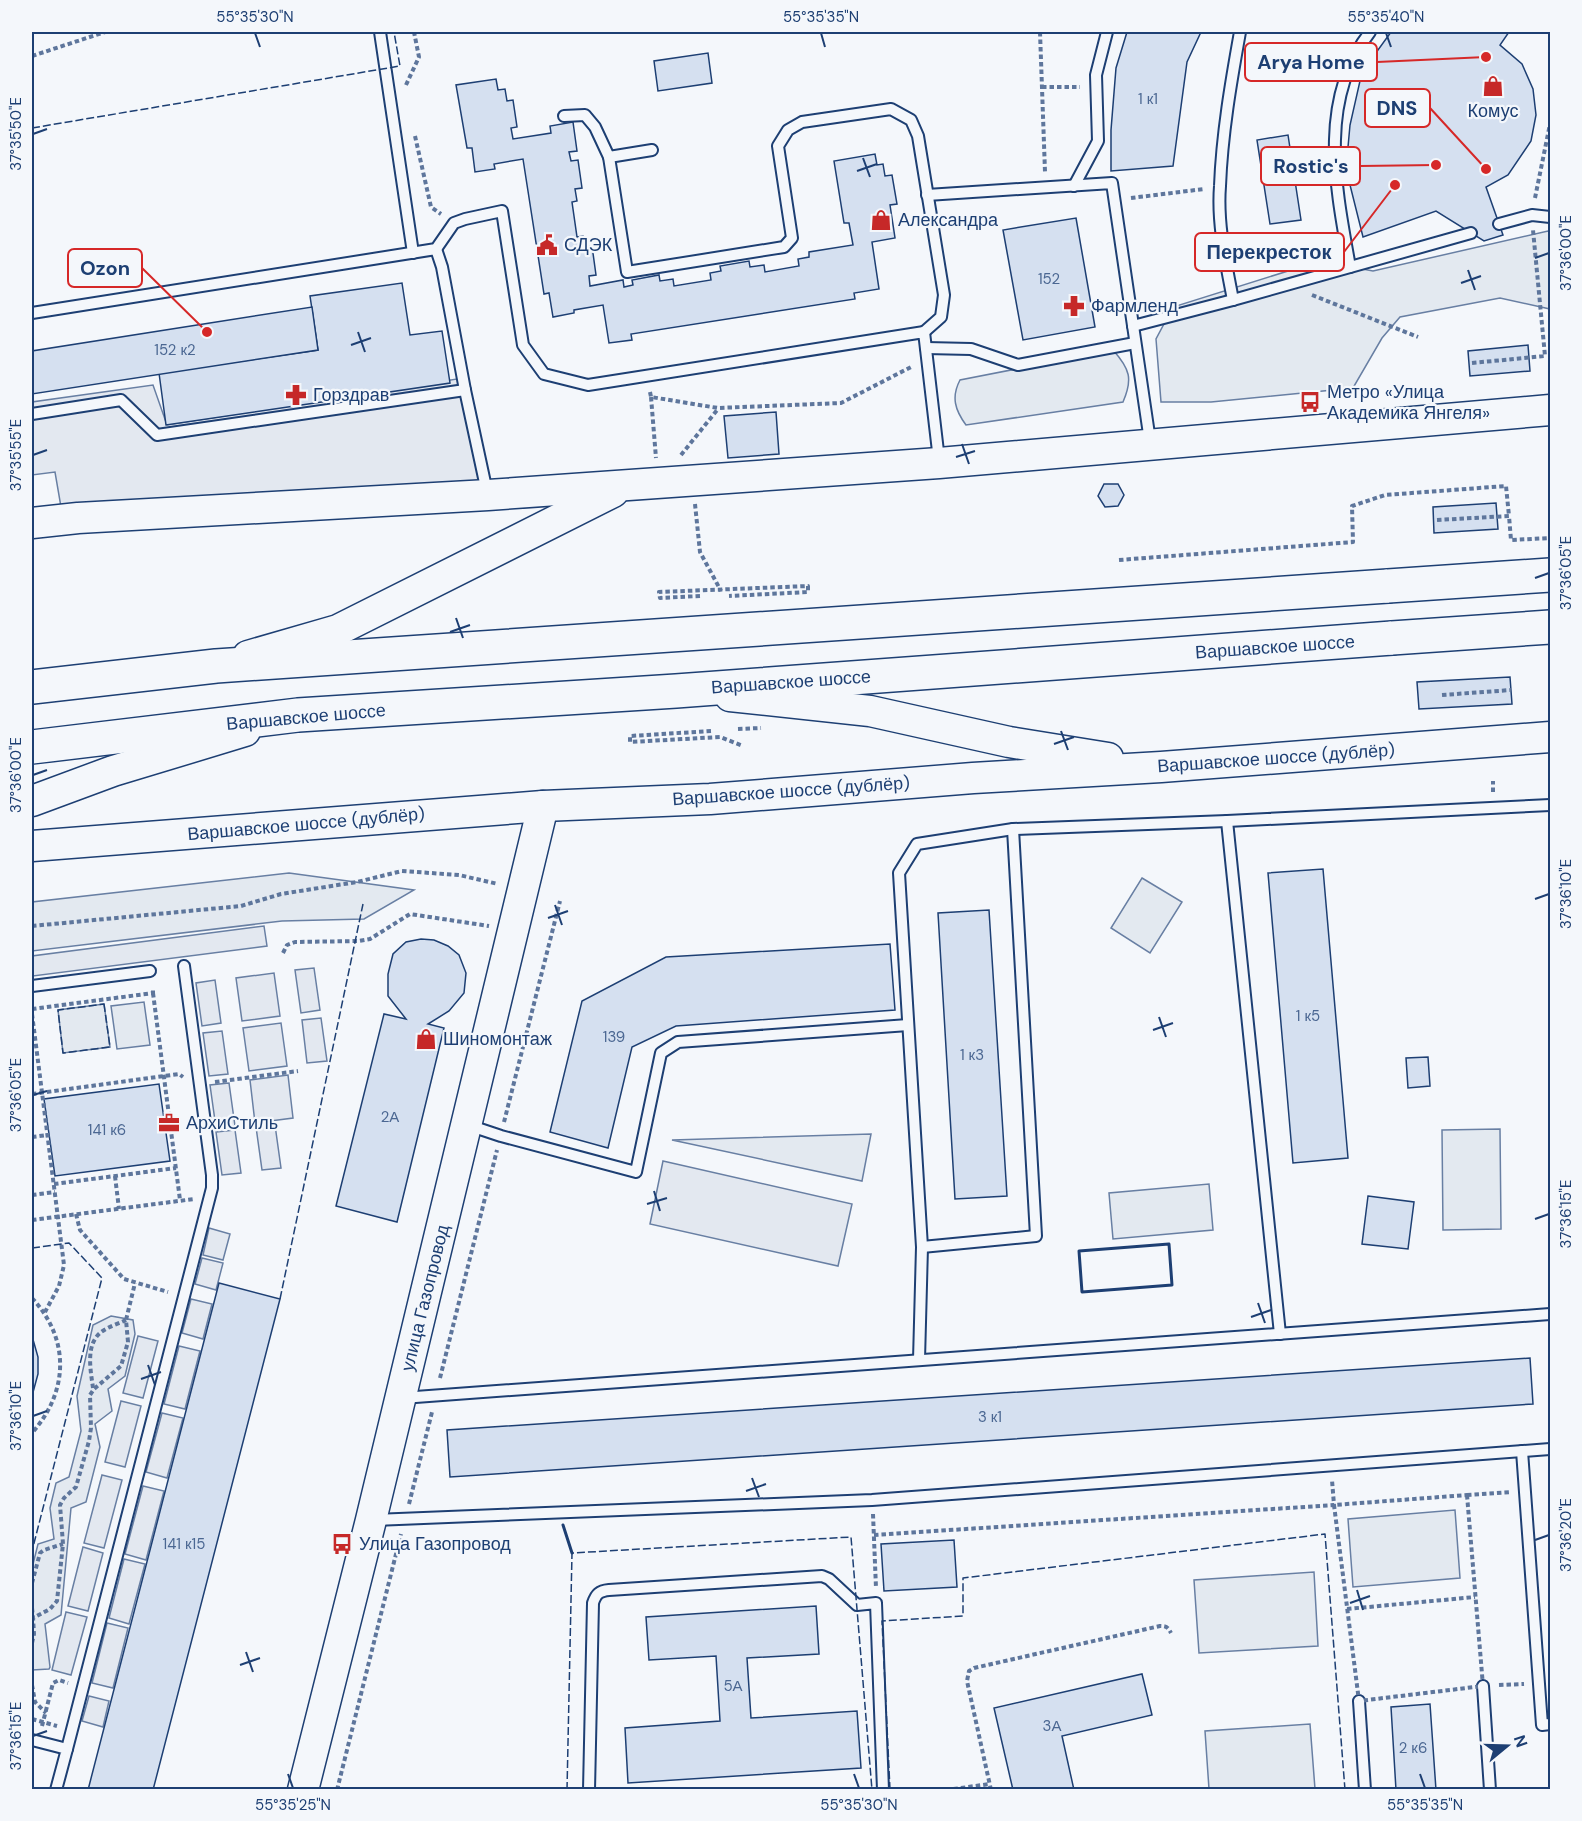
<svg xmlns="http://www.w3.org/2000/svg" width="1582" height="1821" viewBox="0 0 1582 1821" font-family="'DM Sans',sans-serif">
  <rect width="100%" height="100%" fill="#f4f7fb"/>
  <g fill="#e3e9f0" stroke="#687fa3" stroke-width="1.5">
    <path d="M1548,231L1550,232V309L1500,298L1400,317L1382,338L1353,388L1211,402H1161L1156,339L1173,307L1320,261L1373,271Z"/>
    <path d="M1113,350C1130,369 1133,379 1123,402L966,425C955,410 951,397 960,380Z"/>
    <path d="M289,873L414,890L364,919L282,921L32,951V902Z"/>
    <path d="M1142,878L1182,902L1150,953L1111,928Z"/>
    <path d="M144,1002L150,1045L117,1049L111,1006Z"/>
    <path d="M104,1004L110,1047L63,1053L58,1010Z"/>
    <path d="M1500,1129L1501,1229L1443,1230L1442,1130Z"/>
    <path d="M871,1134L862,1181L672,1140Z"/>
    <path d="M1209,1184L1213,1230L1113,1239L1109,1193Z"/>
    <path d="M111,1316L133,1320L135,1334L125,1376L108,1389L112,1411L95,1424L100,1447L86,1502L71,1508L61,1615L45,1624L50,1667L49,1669L32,1670V1568L38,1544L54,1539L50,1508L56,1483L69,1477L81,1431L77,1396L93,1325Z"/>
    <path d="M1455,1510L1460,1578L1353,1587L1348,1519Z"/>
    <path d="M1314,1572L1318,1646L1199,1653L1194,1580Z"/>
    <path d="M1310,1724L1315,1789H1209L1205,1731Z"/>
  </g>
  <g fill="#e3e8f0" stroke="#687fa3" stroke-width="1.5">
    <path d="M463,378L485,483L61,507L55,472L32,475V402L153,385L167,425Z"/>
    <path d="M264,926L267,946L33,976L32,956Z"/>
    <path d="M314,968L320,1010L301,1013L295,970Z"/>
    <path d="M274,973L280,1016L242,1021L236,978Z"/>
    <path d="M215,980L221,1023L202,1026L196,983Z"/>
    <path d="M321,1018L327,1061L307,1063L302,1020Z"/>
    <path d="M281,1023L287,1066L249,1071L243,1028Z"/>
    <path d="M222,1031L228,1074L209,1076L203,1033Z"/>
    <path d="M288,1075L293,1118L255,1123L250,1080Z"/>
    <path d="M229,1083L235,1126L216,1128L210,1085Z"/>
    <path d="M275,1125L281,1168L262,1170L256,1127Z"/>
    <path d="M235,1130L241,1173L222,1175L216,1132Z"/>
    <path d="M663,1161L852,1204L838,1266L650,1224Z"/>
    <path d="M209,1228L230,1234L223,1260L203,1255Z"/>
    <path d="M202,1258L223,1263L216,1290L195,1284Z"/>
    <path d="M191,1299L212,1304L203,1339L182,1333Z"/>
    <path d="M138,1336L158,1341L143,1398L123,1393Z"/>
    <path d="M179,1346L200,1351L185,1409L164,1404Z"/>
    <path d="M121,1401L141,1406L125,1467L105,1462Z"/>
    <path d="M162,1413L183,1418L167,1478L146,1472Z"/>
    <path d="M102,1475L122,1480L104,1548L84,1543Z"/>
    <path d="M143,1486L164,1491L146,1560L125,1554Z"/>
    <path d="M83,1547L103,1553L88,1611L68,1606Z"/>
    <path d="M124,1559L145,1564L129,1624L109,1618Z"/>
    <path d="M66,1612L87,1617L71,1675L52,1670Z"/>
    <path d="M107,1623L128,1628L113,1688L92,1683Z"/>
    <path d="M89,1696L109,1701L103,1727L82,1721Z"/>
  </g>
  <g fill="#d5e0f0" stroke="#1d3f73" stroke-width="1.5">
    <path d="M1127,32H1201L1187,62L1173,166L1111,171V130L1116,68Z"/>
    <path d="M1391,32H1509L1500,45L1522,64L1533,89L1536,115L1531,141L1508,175L1486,187L1503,235L1484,241L1436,211L1363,237L1346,169L1350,125L1362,72Z"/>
    <path d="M708,53L712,83L658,91L654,61Z"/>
    <path d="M496,79L498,90L505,89L507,101L513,100L517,127L511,128L513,139L551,133L550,126L573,122L577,151L569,152L571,161L578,160L582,188L575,189L577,201L572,202L577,237L583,236L584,248L592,246L596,275L589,276L590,286L623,280L624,287L633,285L632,280L659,275L660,281L673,279L674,286L711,280L710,273L721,271L720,266L749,261L750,267L764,265L765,272L799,266L798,259L809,257V252L853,245L849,223H844L834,161L875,154L877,165L883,164L885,176L892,175L897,204L890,205L895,238L872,242L879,289L854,293L855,299L631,334L632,340L609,343L603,305L574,310V313L553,317L549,293L544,294L523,159L494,164L495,169L475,172L472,148H467L456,85Z"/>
    <path d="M1288,135L1301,220L1270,224L1257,140Z"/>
    <path d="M1076,218L1095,327L1023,340L1003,230Z"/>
    <path d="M402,283L410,335L442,331L450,383L166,425L159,373L318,350L310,296Z"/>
    <path d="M312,307L318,350L32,394V351Z"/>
    <path d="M1528,345L1530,371L1470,376L1468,351Z"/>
    <path d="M776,412L779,454L728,458L724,416Z"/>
    <path d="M1104,484H1118L1124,495L1118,506L1105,507L1098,496Z"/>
    <path d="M1496,503L1498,529L1434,533L1433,507Z"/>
    <path d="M1510,677L1512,704L1419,709L1417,682Z"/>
    <path d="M1323,869L1348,1158L1293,1163L1268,873Z"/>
    <path d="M989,910L1007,1196L955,1199L938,913Z"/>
    <path d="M421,939L434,940L448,946L459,955L466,973L464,993L449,1011L428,1024L444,1028L397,1222L336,1206L384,1014L406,1019L388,996V974L393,954L406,942Z"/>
    <path d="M890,944L895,1010L676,1026L632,1047L608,1148L550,1132L582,1001L666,957Z"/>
    <path d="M1428,1057L1430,1086L1408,1088L1406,1058Z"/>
    <path d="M159,1084L170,1161L55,1176L44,1099Z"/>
    <path d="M1368,1196L1414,1202L1408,1249L1362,1244Z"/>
    <path d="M219,1283L280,1299L153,1790H88Z"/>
    <path d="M32,1336L38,1357V1374L32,1396Z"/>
    <path d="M1530,1358L1533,1404L450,1477L447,1430Z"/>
    <path d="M954,1540L957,1587L884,1591L881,1544Z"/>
    <path d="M816,1606L819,1654L747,1658L751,1718L857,1711L861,1768L628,1783L625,1728L720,1721L716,1656L649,1660L646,1617Z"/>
    <path d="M1142,1674L1152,1715L1062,1736L1074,1790H1013L994,1708Z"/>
    <path d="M1430,1704L1436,1790H1396L1391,1707Z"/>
  </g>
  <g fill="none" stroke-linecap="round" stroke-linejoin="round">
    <defs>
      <g id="lane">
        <path d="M380,32L413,253"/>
        <path d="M564,116L585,115L595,127L609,157"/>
        <path d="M652,150L609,157L627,272L784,247L792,238L778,146L788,130L802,122L891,109L911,120L918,136L944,295L941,317L924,332"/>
        <path d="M1074,186L1098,141L1096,75L1107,32"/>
        <path d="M927,195L1112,183L1150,441"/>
        <path d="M1499,224L1532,215L1550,217"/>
        <path d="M436,249L442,267L465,390"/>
        <path d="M1350,267C1336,189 1317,100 1370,32"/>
        <path d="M1233,300C1226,263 1217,224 1220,186C1222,134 1231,82 1240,32"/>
        <path d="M32,313L436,249L454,223L465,219L502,211L523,345L544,374L588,385L924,332L939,460"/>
        <path d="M1133,326L1233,300L1471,233"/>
        <path d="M926,348L971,349L1018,365L1135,343"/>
        <path d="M32,414L121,400L157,435L465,390L487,492"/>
        <path d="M1227,821L1280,1334"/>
        <path d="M32,986L150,971"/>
        <path d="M468,1125L501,1136L636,1172L661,1053L678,1042L908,1025"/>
        <path d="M922,1247L1036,1236L1013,829"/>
        <path d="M919,1360L922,1247L899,873L917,844L1013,829L1227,821L1550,805"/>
        <path d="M402,1398L1550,1314"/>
        <path d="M1522,1451L1542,1725L1550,1724"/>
        <path d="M374,1520L872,1500L1550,1449"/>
        <path d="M1483,1686L1490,1790"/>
        <path d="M1359,1701L1365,1790"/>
        <path d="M32,1740L67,1749L56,1790"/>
        <path d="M67,1749L212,1188V1175L184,966"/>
        <path d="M589,1790L593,1603C596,1594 599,1591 609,1590L822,1576L829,1579L857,1605L876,1603L883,1790"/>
      </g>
      <g id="secondary">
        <path d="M32,523L78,518L488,495L939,463L1550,410"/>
        <path d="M248,656L338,630L613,492"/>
        <path d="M730,696L870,711L1009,742L1108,758"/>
        <path d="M32,801L113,771L245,731"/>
        <path d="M32,846L543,806L710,799L973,778L1161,767L1550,737"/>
        <path d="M303,1790L371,1520L543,806"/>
      </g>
      <g id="primary">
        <path d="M32,687L216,666L1388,586"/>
        <path d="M32,747L298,715L676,691L1392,638"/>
      </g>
    </defs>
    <use href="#lane" stroke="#1d3f73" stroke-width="14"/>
    <use href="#secondary" stroke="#1d3f73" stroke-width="33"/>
    <use href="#primary" stroke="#1d3f73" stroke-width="36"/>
    <g stroke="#5e769c" stroke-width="4" stroke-dasharray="4.5 3" stroke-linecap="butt">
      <path d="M1040,32L1045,172"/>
      <path d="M32,56L105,32"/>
      <path d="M406,85L419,57L414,32"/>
      <path d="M1042,87H1080"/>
      <path d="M415,136L431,207L441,214"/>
      <path d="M1131,198L1204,189"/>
      <path d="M1535,198L1550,124"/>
      <path d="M1312,295L1418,337"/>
      <path d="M1472,363L1545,356L1533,230"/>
      <path d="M650,392L651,397L718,408L841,403L913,366"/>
      <path d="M651,397L656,458"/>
      <path d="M681,455L718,409"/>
      <path d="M695,504L700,552L721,591"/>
      <path d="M1437,520L1509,516L1511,540L1550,538"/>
      <path d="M1119,560L1353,542L1352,506L1385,495L1506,486L1509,516"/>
      <path d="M700,596L660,598L659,592L808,586V592L729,596"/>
      <path d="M1442,695L1511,690"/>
      <path d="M738,729L761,728"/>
      <path d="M711,731L630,736V742L720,737L743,746"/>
      <path d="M1493,792V781"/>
      <path d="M32,926L241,906L281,894L357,882L402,871L459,875L498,884"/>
      <path d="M283,953L287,945L295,942L359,941L370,939L410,914L489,926"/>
      <path d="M153,993L180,1200"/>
      <path d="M32,1009L153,993V990"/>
      <path d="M32,1014L64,1265L59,1286L45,1312"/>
      <path d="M215,1082L298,1071"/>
      <path d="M32,1094L179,1074L183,1077"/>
      <path d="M504,1122L560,901"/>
      <path d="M32,1137L47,1135"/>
      <path d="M115,1176L119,1209"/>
      <path d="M54,1184L176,1168"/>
      <path d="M32,1195L55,1192"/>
      <path d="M76,1214L80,1230L124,1279L168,1292"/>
      <path d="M32,1220L194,1199"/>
      <path d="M32,1298C70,1339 69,1391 32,1433"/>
      <path d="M440,1378L497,1150"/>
      <path d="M93,1388C91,1372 85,1346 100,1333C107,1327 118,1324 126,1320"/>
      <path d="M1467,1495L1483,1686L1359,1701L1334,1505Z"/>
      <path d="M1467,1495L1511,1492"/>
      <path d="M409,1504L432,1412"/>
      <path d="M873,1514L876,1588"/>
      <path d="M874,1535L1334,1505L1332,1480"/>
      <path d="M32,1583L40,1553L44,1550L63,1544"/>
      <path d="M32,1608L33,1618"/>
      <path d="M1347,1609L1475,1597"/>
      <path d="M32,1643L34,1634L33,1618L50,1609L57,1601L63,1544L60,1505L64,1498L76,1487L89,1441L91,1428L90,1395L94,1389L121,1366L128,1342L126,1320L135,1283"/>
      <path d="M32,1685L35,1702L46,1713"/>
      <path d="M1499,1685L1524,1684"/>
      <path d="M32,1719L57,1726"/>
      <path d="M42,1726L53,1683L59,1680L68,1683"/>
      <path d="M337,1790L401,1534"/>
      <path d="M946,1790L990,1784"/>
      <path d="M991,1790L967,1681L969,1671L974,1668L1160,1626C1166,1626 1168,1627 1171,1633"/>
    </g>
    <use href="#lane" stroke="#f4f7fb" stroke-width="10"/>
    <use href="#secondary" stroke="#f4f7fb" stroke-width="30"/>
    <use href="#primary" stroke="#f4f7fb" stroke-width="33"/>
    <defs>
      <g id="primary-bridge">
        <path d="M1388,586L1550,575"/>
        <path d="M1392,638L1550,627"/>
      </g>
    </defs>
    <use href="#primary-bridge" stroke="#1d3f73" stroke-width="36" stroke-linecap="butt"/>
    <use href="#primary-bridge" stroke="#f4f7fb" stroke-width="33"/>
    <g stroke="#1d3f73" stroke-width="1.5" stroke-dasharray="8 3" stroke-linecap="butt">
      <path d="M32,128L400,66L394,32"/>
      <path d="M104,1004L110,1047L63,1053L58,1010Z"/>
      <path d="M32,1248L69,1243L102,1278L32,1551"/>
      <path d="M280,1299L363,904"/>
      <path d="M567,1790L572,1553L851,1537L872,1790"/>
      <path d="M890,1790L882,1621L963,1616V1578L1325,1534L1345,1790"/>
    </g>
    <g stroke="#1d3f73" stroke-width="3">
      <path d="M1169,1244L1172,1285L1082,1292L1079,1251Z"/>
      <path d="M563,1525L572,1553"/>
    </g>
  </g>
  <path fill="none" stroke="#1d3f73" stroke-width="2" d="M255,33L260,47M821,33L825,47M1386,33L1391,47M33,134L47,129M863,158L870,177M857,171L877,164M1535,258L1549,253M1468,270L1475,290M1461,283L1481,276M358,332L365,352M351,345L371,338M962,444L969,464M33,455L47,450M956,457L975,451M1535,578L1549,573M456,618L463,638M450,632L470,625M1061,731L1068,750M1054,744L1074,737M33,775L47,770M1535,899L1549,894M555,905L562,925M548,918L568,911M1159,1017L1166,1037M1153,1030L1173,1023M33,1095L47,1091M654,1191L660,1211M647,1204L667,1198M1535,1219L1549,1214M1258,1303L1265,1323M1251,1317L1271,1310M148,1365L155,1385M141,1379L161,1372M33,1416L47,1411M752,1478L759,1497M746,1491L766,1484M1535,1540L1549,1535M1357,1590L1363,1610M1350,1603L1370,1596M246,1652L253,1672M240,1665L260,1658M33,1736L47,1731M288,1774L293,1788M854,1774L859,1788M1420,1774L1425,1788"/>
  <defs>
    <symbol id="shop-bare" viewBox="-9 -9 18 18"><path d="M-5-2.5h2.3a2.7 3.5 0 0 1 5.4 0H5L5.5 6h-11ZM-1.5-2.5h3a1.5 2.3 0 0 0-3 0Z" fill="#c62828" stroke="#f4f7fb" stroke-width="2.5" paint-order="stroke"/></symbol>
    <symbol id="civic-bare" viewBox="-9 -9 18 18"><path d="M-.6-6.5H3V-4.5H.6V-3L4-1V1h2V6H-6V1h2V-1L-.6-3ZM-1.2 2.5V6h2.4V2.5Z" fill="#c62828" stroke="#f4f7fb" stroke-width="2.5" paint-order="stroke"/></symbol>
    <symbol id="pharmacy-bare" viewBox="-9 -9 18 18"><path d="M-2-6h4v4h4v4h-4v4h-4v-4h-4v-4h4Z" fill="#c62828" stroke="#f4f7fb" stroke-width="2.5" paint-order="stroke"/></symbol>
    <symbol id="bus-bare" viewBox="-9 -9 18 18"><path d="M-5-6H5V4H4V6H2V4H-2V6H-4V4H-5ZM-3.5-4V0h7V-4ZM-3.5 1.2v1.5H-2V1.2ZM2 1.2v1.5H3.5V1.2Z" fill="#c62828" stroke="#f4f7fb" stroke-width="2.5" paint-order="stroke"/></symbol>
    <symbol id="office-bare" viewBox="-9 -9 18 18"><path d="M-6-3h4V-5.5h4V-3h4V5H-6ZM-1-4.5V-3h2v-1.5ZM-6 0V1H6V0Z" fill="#c62828" stroke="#f4f7fb" stroke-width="2.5" paint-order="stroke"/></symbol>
  </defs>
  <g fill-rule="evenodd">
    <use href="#shop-bare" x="1478" y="71" width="30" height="30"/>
    <use href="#shop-bare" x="866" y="205" width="30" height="30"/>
    <use href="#civic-bare" x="532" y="230" width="30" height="30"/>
    <use href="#pharmacy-bare" x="1059" y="291" width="30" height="30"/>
    <use href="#pharmacy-bare" x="281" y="380" width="30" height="30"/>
    <use href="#bus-bare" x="1295" y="387" width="30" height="30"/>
    <use href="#shop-bare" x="411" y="1024" width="30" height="30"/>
    <use href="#office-bare" x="154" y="1108" width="30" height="30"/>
    <use href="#bus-bare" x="327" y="1529" width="30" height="30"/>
  </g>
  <g text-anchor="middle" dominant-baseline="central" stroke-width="4.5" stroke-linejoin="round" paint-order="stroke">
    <g font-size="15" fill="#4b6792">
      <text x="1148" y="99">1 к1</text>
      <text x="1049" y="279">152</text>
      <text x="175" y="350">152 к2</text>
      <text x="1308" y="1016">1 к5</text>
      <text x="614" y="1037">139</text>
      <text x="972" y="1055">1 к3</text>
      <text x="390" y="1117">2А</text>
      <text x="107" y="1130">141 к6</text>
      <text x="990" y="1417">3 к1</text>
      <text x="184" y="1544">141 к15</text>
      <text x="733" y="1686">5А</text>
      <text x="1052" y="1726">3А</text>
      <text x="1413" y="1748">2 к6</text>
    </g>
    <g font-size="18" fill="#1d3f73" stroke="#f4f7fb" text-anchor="start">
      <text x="1493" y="111" text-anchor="middle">Комус</text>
      <text x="898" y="220">Александра</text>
      <text x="564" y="245">СДЭК</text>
      <text x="1091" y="306">Фармленд</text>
      <text x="1327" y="392">Метро «Улица<tspan x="1327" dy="21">Академика Янгеля»</tspan></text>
      <text x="313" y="395">Горздрав</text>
      <text x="443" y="1039">Шиномонтаж</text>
      <text x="186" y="1123">АрхиСтиль</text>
      <text x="359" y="1544">Улица Газопровод</text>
    </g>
    <g font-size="18" fill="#1d3f73" stroke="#f4f7fb">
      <text transform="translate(1275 647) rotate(-4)">Варшавское шоссе</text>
      <text transform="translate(791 682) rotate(-4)">Варшавское шоссе</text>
      <text transform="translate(306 717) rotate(-5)">Варшавское шоссе</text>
      <text transform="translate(1276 758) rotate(-4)">Варшавское шоссе (дублёр)</text>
      <text transform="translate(791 791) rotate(-4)">Варшавское шоссе (дублёр)</text>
      <text transform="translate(306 824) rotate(-5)">Варшавское шоссе (дублёр)</text>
      <text transform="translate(425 1298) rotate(-76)">улица Газопровод</text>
    </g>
  </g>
  <path fill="none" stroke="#d62828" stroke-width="2" d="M1486 57L1377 62M1486 169L1430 108M1436 165L1360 166M1395 185L1344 252M207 332L142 268"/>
  <g fill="#d62828" stroke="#f4f7fb" stroke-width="2">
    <circle cx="1486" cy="57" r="6"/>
    <circle cx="1486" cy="169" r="6"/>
    <circle cx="1436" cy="165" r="6"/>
    <circle cx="1395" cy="185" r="6"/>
    <circle cx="207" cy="332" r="6"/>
  </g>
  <g fill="#f4f7fb" stroke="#d62828" stroke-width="2">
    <rect x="1245" y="43" width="132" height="38" rx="6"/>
    <rect x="1365" y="89" width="65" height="38" rx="6"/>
    <rect x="1261" y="147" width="99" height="38" rx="6"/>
    <rect x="1195" y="233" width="149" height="38" rx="6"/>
    <rect x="68" y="249" width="74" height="38" rx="6"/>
  </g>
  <g font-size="20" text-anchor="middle" font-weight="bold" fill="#1d3f73">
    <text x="1311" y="69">Arya Home</text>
    <text x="1397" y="115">DNS</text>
    <text x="1311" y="173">Rostic's</text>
    <text x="1269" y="259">Перекресток</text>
    <text x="105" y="275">Ozon</text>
  </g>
  <rect width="1582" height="1821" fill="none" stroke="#f4f7fb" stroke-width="66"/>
  <g transform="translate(1507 1746) rotate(71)" stroke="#f4f7fb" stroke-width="4.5" paint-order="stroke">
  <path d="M0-4.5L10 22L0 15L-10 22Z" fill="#1d3f73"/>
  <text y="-9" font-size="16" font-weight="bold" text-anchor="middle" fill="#1d3f73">N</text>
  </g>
  <rect x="33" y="33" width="1516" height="1755" fill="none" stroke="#1d3f73" stroke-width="2"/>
  <g font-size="15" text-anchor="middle" fill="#1d3f73">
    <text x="255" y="22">55°35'30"N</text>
    <text x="821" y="22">55°35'35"N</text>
    <text x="1386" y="22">55°35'40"N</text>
    <text transform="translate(16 134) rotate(-90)" y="5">37°35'50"E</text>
    <text transform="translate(1566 253) rotate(-90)" y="5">37°36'00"E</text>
    <text transform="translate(16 455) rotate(-90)" y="5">37°35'55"E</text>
    <text transform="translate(1566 573) rotate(-90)" y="5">37°36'05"E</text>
    <text transform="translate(16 775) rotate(-90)" y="5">37°36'00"E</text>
    <text transform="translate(1566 894) rotate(-90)" y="5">37°36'10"E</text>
    <text transform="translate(16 1095) rotate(-90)" y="5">37°36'05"E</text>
    <text transform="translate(1566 1214) rotate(-90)" y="5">37°36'15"E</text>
    <text transform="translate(16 1416) rotate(-90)" y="5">37°36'10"E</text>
    <text transform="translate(1566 1535) rotate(-90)" y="5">37°36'20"E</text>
    <text transform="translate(16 1736) rotate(-90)" y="5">37°36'15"E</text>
    <text x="293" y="1810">55°35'25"N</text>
    <text x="859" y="1810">55°35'30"N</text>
    <text x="1425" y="1810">55°35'35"N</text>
  </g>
</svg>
